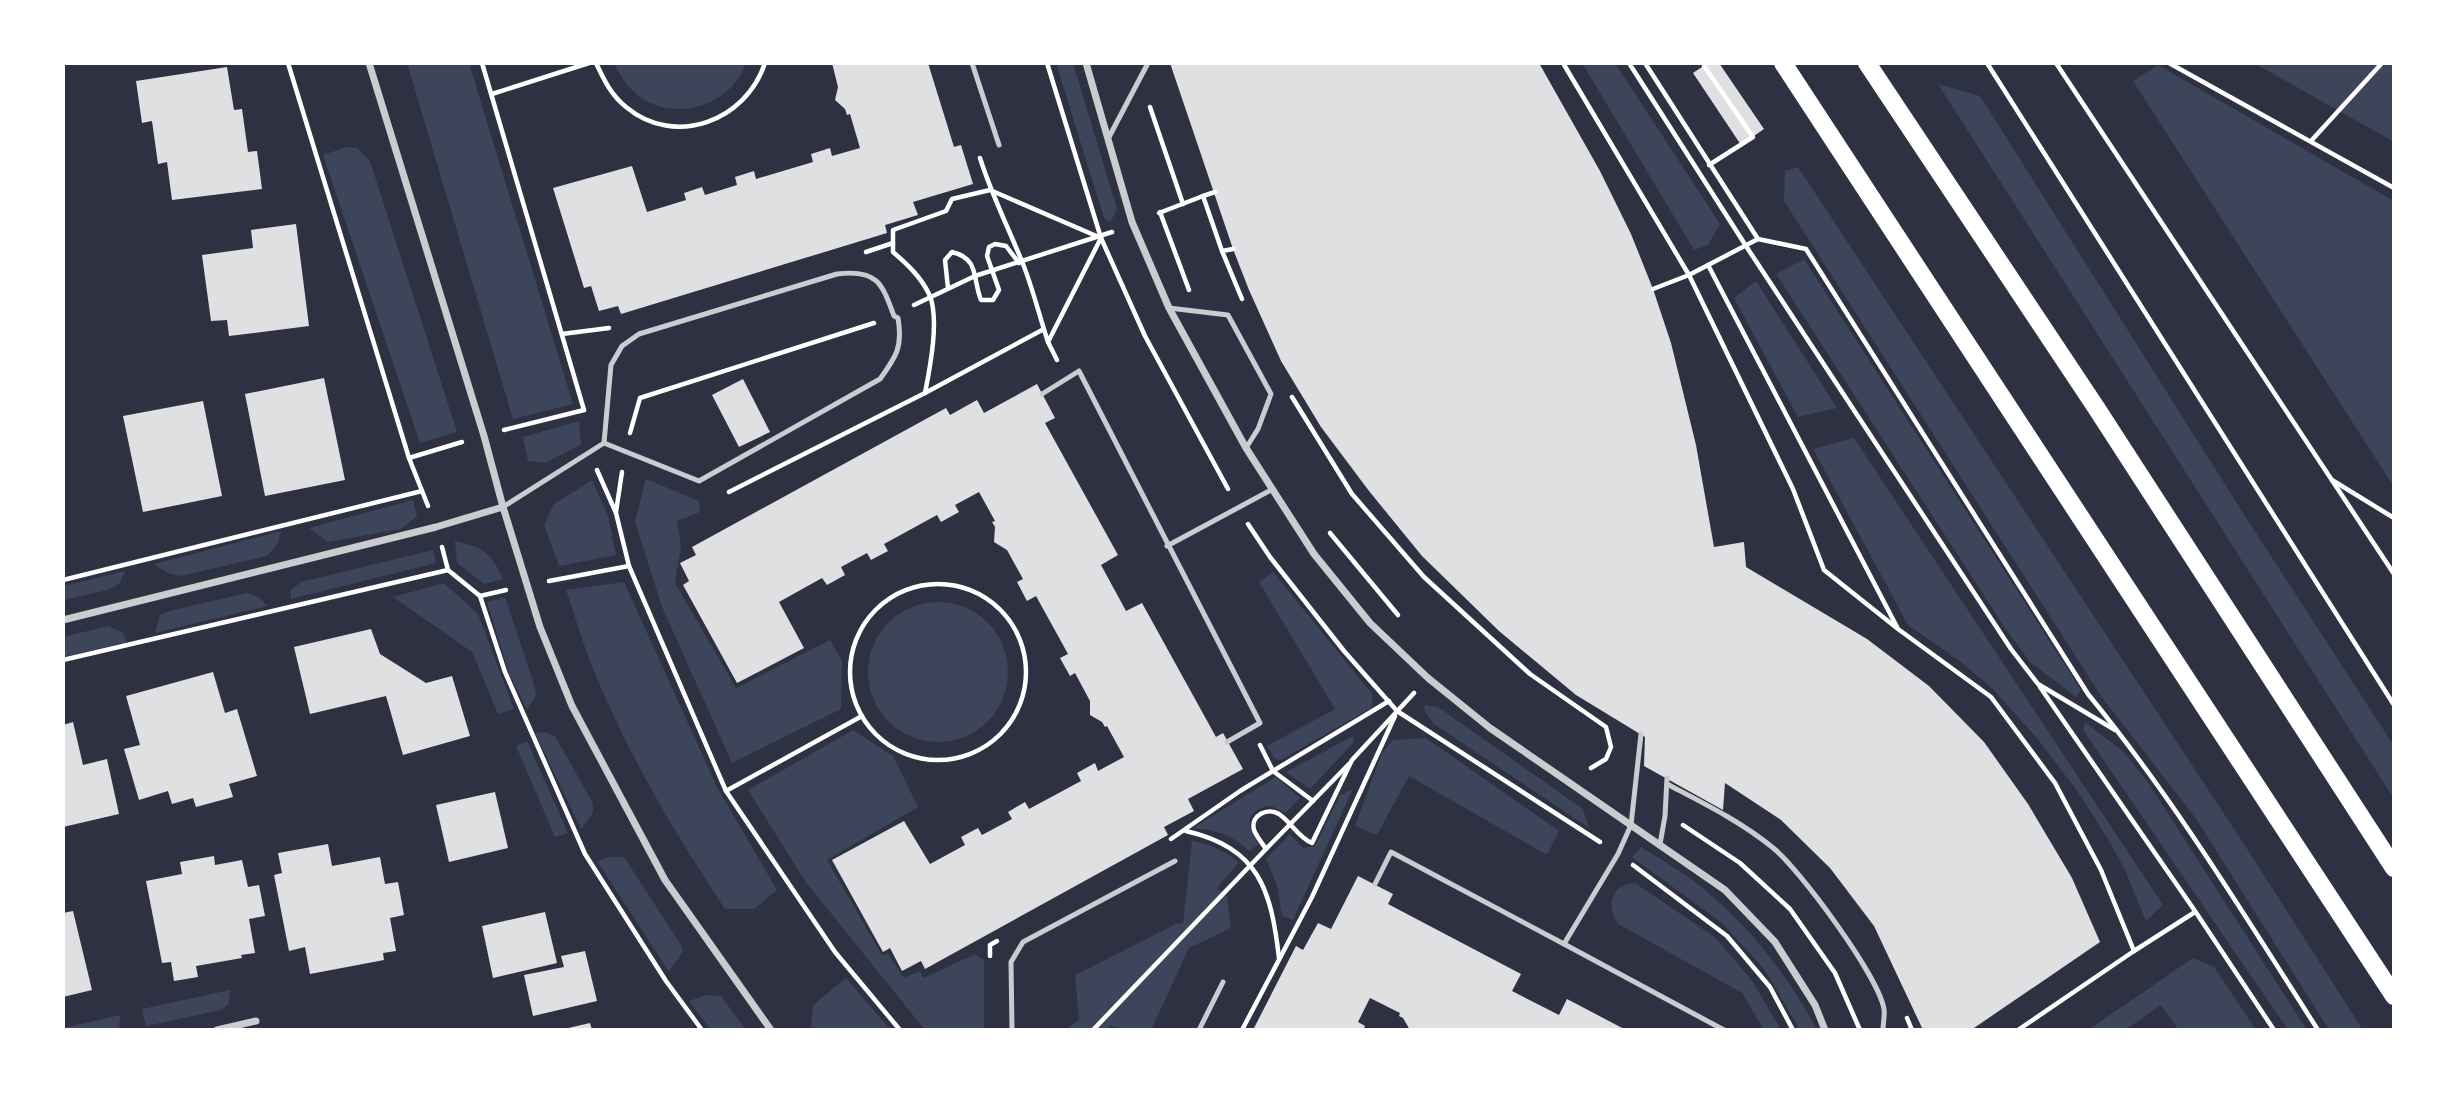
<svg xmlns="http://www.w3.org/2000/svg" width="2457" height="1093" viewBox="0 0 2457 1093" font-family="Commissioner,sans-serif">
  <rect width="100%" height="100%" fill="#2d3142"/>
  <g fill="#3c4559">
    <path d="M407,63H469L573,404L513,419Z"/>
    <path d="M614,63H746C731,107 672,124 636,94C626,85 620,75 614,63Z"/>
    <path d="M1056,63H1073L1117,209L1110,223L1104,218Z"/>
    <path d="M1582,63H1615L1720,224L1708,245L1694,250Z"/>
    <path d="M2254,63H2394V142Z"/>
    <path d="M2158,65L2394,201V487L2133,81Z"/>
    <path d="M1938,84L1980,96L2245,516L2394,746V799Z"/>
    <path d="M347,147L357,148L370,161L457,432L420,443L323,155Z"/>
    <path d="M1798,167L2244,844L2363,1030H2329L2197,820L2101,696L1784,201L1785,171Z"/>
    <path d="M1804,259L2081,690L2076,697L2030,662L2005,628L1776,274Z"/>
    <path d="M1756,281L1837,408L1798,417L1734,298Z"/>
    <path d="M579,421L581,445L545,463L528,461L523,437Z"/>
    <path d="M1854,438L2163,905L2146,921L2125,870L2106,836L2078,792L2037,738L1993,689L1961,662L1908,625L1813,449Z"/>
    <path d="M646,479L699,501L700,512L677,521L681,546L675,583L736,688L830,640L842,661L841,709L732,763L662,607L635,522Z"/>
    <path d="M592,480L608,516L616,555L559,566L544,525L554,504Z"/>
    <path d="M413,500L417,516L401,529L328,542L309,528Z"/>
    <path d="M281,531L278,543L267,556L181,576L167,573L154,564Z"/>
    <path d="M455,541C483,547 491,553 503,579L484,584L457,563Z"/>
    <path d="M433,550L436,563L291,599V590L301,582Z"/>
    <path d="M125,571L119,584L108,590L63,600V586Z"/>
    <path d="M1273,572L1373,695L1371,708L1281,760L1275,759L1267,746L1335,709L1259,582Z"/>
    <path d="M624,582L717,787L777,890L754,909H725C676,835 630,758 596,676C584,648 576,619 566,590Z"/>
    <path d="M444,583L478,614L514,709L498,714L472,652L393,597Z"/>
    <path d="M247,593L259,597L267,606L155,633L160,615L169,611Z"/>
    <path d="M505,597L534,684L536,696L527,710L509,673L487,602Z"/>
    <circle cx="938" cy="672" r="70"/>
    <path d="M108,626L123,633L127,642L63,657V637Z"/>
    <path d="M1424,705L1438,707L1583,809L1589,828L1434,724L1425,712Z"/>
    <path d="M2085,722L2125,753L2149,784L2307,1030H2288L2083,730Z"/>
    <path d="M853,730L893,756L918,807L827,860L882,955L888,954L904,978L919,971L924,978L975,954L984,960V1030H925L805,881L748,790Z"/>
    <path d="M544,732L555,736L593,803V813L581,829L535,733Z"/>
    <path d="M1353,736L1354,742L1310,789L1286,772Z"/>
    <path d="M1426,738L1559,831L1547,855L1409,776L1377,835L1355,826L1382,753L1393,740Z"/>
    <path d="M527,741L568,833L555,837L516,746Z"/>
    <path d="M1276,777L1300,798L1285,813L1271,806C1245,809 1245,826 1259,844L1249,851C1232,835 1216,830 1193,828Z"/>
    <path d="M1353,789L1293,920L1282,916L1277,885L1266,859L1290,834L1303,848L1315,846L1340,795Z"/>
    <path d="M1192,841C1211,844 1224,851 1239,862L1217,888L1227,897L1231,928L1189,948L1151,1030H1119L1110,1025L1108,1030H1066L1079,1019L1075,975L1176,924L1183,923Z"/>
    <path d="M1641,847C1660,859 1681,871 1699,885C1748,924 1788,975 1817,1030H1800L1764,969L1722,923L1632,857Z"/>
    <path d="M609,857H624L681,945L683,951L669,972L597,861Z"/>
    <path d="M1635,883L1716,938L1753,982L1781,1030H1764L1742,993L1618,924C1606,906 1610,885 1635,883Z"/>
    <path d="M2193,958L2214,967L2256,1030H2179L2161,1005L2125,1030H2088Z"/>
    <path d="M846,978L891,1030H814L811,1027L813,1005Z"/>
    <path d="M230,990L228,1004L221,1010L146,1026L142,1009Z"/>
    <path d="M706,995L721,996L746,1030H711L689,1001Z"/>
    <path d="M120,1015L119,1030H63V1028Z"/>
  </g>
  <g fill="#e0e0e3">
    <path d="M832,63H928L954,147L961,145L973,184L913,202L918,215L885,225L887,233L621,314L618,306L599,311L591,286L584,288L553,188L632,166L647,212L686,200L684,193L702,187L705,195L737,185L735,177L754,171L756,179L813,162L811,154L830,148L832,156L860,148L850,114L847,115L845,109L835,100L838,87Z"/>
    <path d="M1170,63H1539L1600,171L1631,234L1653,289L1671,343L1696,445L1714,547L1744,542L1746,567L1867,639L1929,686L1984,742L2028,804L2072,878L2100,942L1971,1030H1923L1874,926L1830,868L1781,820L1725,783L1723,810L1644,766L1645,737L1576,695L1499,631L1422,556L1369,491L1321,427L1281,361L1249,290L1233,249Z"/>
    <path d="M1708,63H1719L1764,129L1741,145L1693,73Z"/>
    <path d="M227,67L234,110L242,109L248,152L257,151L262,189L172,200L167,162L158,164L152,121L142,123L136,81Z"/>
    <path d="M296,224L309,326L229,336L227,320L211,321L202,255L253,248L251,230Z"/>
    <path d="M324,378L345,480L265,496L245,394Z"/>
    <path d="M743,379L770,432L739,447L712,395Z"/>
    <path d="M1037,384L1055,418L1045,423L1118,555L1101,565L1126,611L1142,603L1216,737L1223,733L1243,769L1188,799L1194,811L1164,827L1168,835L925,969L921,961L902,971L890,948L883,952L832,860L904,821L930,864L965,845L961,837L978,828L982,835L1012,819L1008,812L1025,802L1029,809L1081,781L1077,773L1095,763L1098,771L1124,757L1107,726L1105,727L1102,722L1090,715V701L1075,673L1070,676L1060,658L1068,654L1036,596L1027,601L1017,582L1023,579L1007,550L994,542L995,527L992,522L995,521L979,492L955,505L959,512L941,522L937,515L884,544L888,551L871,560L867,553L841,567L845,575L827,585L822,578L779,602L804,648L737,683L683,585L689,581L680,563L696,555L692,547L946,408L950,415L977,400L984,413Z"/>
    <path d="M203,401L222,496L143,512L123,416Z"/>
    <path d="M371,629L380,654L426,683L452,676L470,736L403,755L386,696L310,714L294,647Z"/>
    <path d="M213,672L225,713L237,709L257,776L229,784L233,797L196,807L193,798L172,804L168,791L139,800L124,749L140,745L126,696Z"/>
    <path d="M73,722L83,765L107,759L119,814L63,827V725Z"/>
    <path d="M495,792L508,848L449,862L436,805Z"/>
    <path d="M328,844L332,866L380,857L385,884L398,882L404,915L390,918L396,951L383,953L384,960L310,974L305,947L289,951L274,875L282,873L278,853Z"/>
    <path d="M214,856L215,865L242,860L248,887L259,885L265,916L249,919L255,953L241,955L242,958L196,966L198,977L174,981L171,962L162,963L146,881L182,874L180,862Z"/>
    <path d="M1358,876L1393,894L1388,904L1521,974L1512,991L1559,1015L1567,999L1626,1030H1410L1403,1018L1399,1016L1400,1013L1370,998L1358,1022L1365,1026L1363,1030H1253L1296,946L1303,950L1318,923L1331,929Z"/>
    <path d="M73,911L92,990L63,997V913Z"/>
    <path d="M545,912L557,963L493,978L482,926Z"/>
    <path d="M585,951L597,1001L533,1016L524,975L564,967L561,956Z"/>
    <path d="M590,1023L592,1030H564V1029Z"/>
  </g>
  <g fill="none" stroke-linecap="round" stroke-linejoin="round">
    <g stroke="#fff" stroke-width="4.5">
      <path d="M288,63L409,458L428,506"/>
      <path d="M482,63L584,410"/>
      <path d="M596,63C604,80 611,95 626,107C675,148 746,121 765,63"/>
      <path d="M1047,63L1101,238L1145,336L1228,489"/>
      <path d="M1563,63L1689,275L1793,489L1824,570L1898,629L1991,697L2055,783L2101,870L2134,951L2018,1030"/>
      <path d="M1629,63L1746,246L2011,649L2038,684L2115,730"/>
      <path d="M1645,63L1758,239"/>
      <path d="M1987,63L2394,705"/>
      <path d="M2056,63L2394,574"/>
      <path d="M2169,63L2394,188"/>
      <path d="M1704,66L1753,137L1709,165"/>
      <path d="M492,94L589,63"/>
      <path d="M1150,107L1183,204"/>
      <path d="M2311,141L2382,63"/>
      <path d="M980,158C991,193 1007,225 1021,259C1032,285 1039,315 1048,342L1101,238L990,190L952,199L946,211L893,230V252C907,264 921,277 929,294C940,317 930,368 925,393L1044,329"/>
      <path d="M1215,192L1203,196L1222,251L1242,299"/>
      <path d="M1160,212L1189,290"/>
      <path d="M1159,213L1203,196"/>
      <path d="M1222,251L1233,249"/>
      <path d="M866,252L893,243"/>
      <path d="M1708,265L1897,627"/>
      <path d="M948,288L945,260L952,252C980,259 972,278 981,300H993L999,290L987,256L989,247L995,244L1006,246L1019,263"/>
      <path d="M1653,289L1689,275L1758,239L1806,249L2088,694C2174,799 2245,916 2318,1030"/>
      <path d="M914,305L975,276L1112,232"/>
      <path d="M562,334L609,328"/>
      <path d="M1048,342L1057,360"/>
      <path d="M1292,397L1352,494L1424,577L1530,674L1606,727L1611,747L1606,759L1591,768"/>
      <path d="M504,430L584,410"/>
      <path d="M630,433L640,398L874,323"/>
      <path d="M409,458L462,442"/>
      <path d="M597,470L616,513L629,566L726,791L835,952L900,1030"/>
      <path d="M2332,480L2394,518"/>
      <path d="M729,492L925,393"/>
      <path d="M616,512L622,472"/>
      <path d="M1248,524L1270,557L1344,651L1397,711L1600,842"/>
      <path d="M1330,533L1398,615"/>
      <path d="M442,547L448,570L480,596L505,672L585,854L666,981L702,1030"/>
      <path d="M63,580L422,491"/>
      <path d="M549,581L629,566"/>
      <circle cx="938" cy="672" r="88"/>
      <path d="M480,596L506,590"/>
      <path d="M63,660L448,570"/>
      <path d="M2040,687L2195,911L2274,1030"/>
      <path d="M726,791L862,716"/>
      <path d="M1313,801L1273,771L1389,701"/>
      <path d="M1683,825L1740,863L1790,909L1835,973L1860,1030"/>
      <path d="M1186,831C1259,848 1271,889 1279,958"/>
      <path d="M1171,839L1240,791L1273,771L1260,745"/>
      <path d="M1266,849L1349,764"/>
      <path d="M1633,865L1727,936L1770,987L1793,1030"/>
      <path d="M2134,951L2195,912"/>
      <path d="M990,956V945L997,941"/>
      <path d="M1907,1018L1912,1030"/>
      <path d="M1093,1030L1266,849C1263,844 1256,836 1254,830C1250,815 1268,807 1279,814C1292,823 1298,837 1312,843L1352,760L1414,693"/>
      <path d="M1242,1030L1312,897L1395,716"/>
    </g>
    <g stroke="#caccd0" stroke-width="5">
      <path d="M972,63L999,145"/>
      <path d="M1108,139L1148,63"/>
      <path d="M1169,308L1228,315L1271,394L1258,429L1246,448"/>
      <path d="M1042,394L1079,371L1260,723L1227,742"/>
      <path d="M503,507L604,443L611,365L622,346L639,334L837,274C877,269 882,283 894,316L898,318C903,347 896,357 880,379L699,481L604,443"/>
      <path d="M1167,546L1271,490"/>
      <path d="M1667,784C1703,803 1740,821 1772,847C1799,868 1879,977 1884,1009C1885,1015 1883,1023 1883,1030"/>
      <path d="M1660,844L1665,816L1667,778"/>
      <path d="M1375,884L1391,852L1564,944L1618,854L1631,825L1641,734"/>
      <path d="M1564,944L1724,1030"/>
      <path d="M1012,1030L1011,962L1023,942L1175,861"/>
      <path d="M1199,1030L1223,982"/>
    </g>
    <g stroke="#caccd0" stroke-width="7">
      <path d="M369,63L484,436L503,507L540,627L572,706L665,880L771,1030"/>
      <path d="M1086,63L1132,222L1169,308L1246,448L1314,554L1370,623L1428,678L1490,728L1725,890L1775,942L1815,1005L1825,1030"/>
      <path d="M63,620L436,527L503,507"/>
      <path d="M217,1030L256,1021"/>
    </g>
    <g stroke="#fff" stroke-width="18">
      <path d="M1783,63L2394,996"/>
      <path d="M1867,63L2097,409L2394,868"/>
    </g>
  </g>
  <rect width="2457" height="1093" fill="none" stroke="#ffffff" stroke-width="130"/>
</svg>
